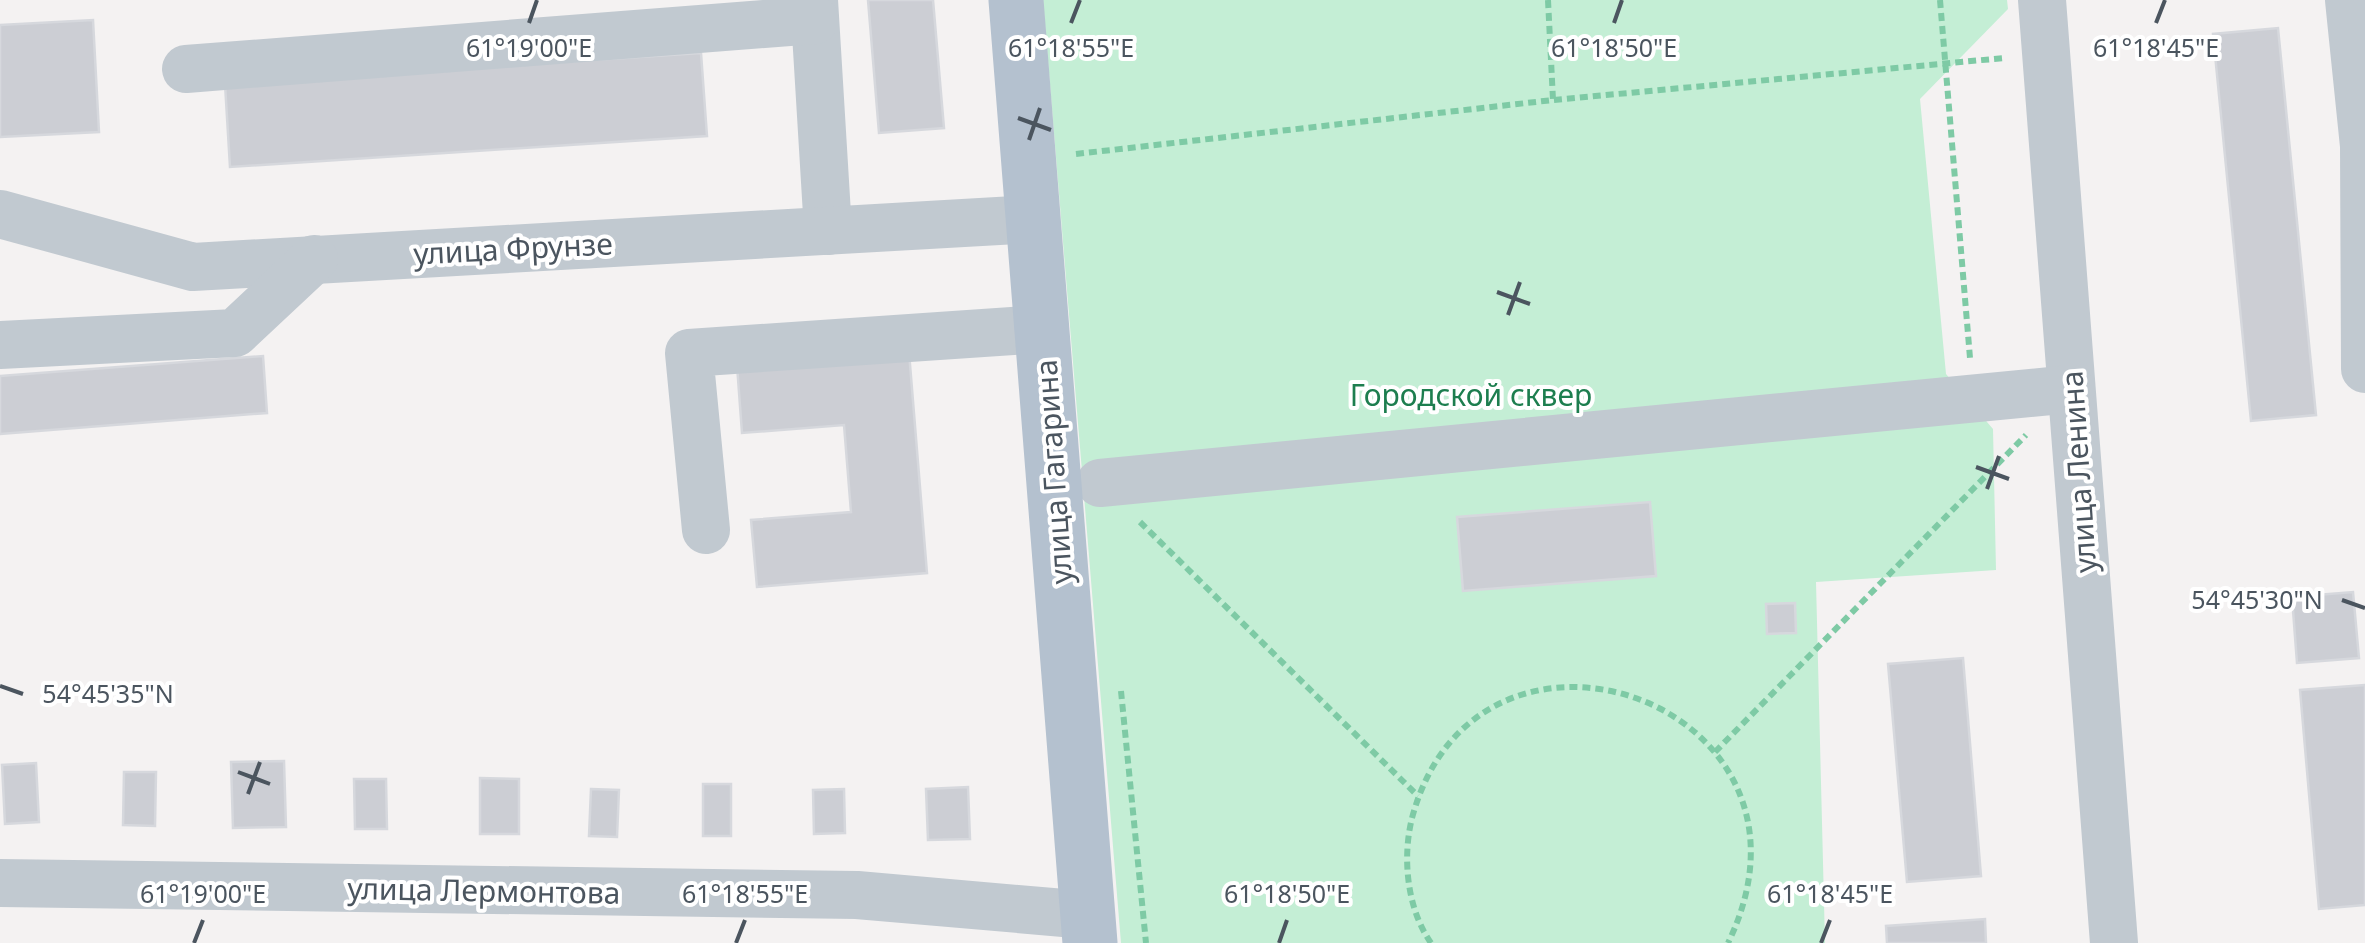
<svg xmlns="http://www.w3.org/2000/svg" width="2365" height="943" viewBox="0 0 2365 943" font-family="'Noto Sans',sans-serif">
  <rect width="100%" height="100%" fill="#f4f2f2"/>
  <path fill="#c4eed5" d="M1043,0H2007L2008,9L1920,99L1946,374L1993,429L1996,570L1816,582L1825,943H1121Z"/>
  <g fill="#ccced4" stroke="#d6d8dd" stroke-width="2.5">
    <path d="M868,0H933L944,128L879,133Z"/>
    <path d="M93,20L99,132L0,137V25Z"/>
    <path d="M2278,28L2316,415L2251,421L2213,34Z"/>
    <path d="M701,53L707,136L230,167L225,84Z"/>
    <path d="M909,352L927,573L757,587L751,520L851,512L844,425L742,433L737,365Z"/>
    <path d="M263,356L267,413L0,434V376Z"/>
    <path d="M1650,502L1656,576L1463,591L1457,517Z"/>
    <path d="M2353,592L2359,658L2297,663L2292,597Z"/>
    <path d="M1795,603L1796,633L1767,634L1766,604Z"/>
    <path d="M1963,658L1981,876L1907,882L1888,664Z"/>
    <path d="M2365,685V905L2319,909L2300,690Z"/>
    <path d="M284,761L286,827L233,828L231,762Z"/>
    <path d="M36,763L39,822L5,824L2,765Z"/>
    <path d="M124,772H156L155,826L123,825Z"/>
    <path d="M480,778L519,779V834H480Z"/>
    <path d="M354,779H386L387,829H355Z"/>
    <rect x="703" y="784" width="28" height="52"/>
    <path d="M968,787L970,839L928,840L926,789Z"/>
    <path d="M591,789L619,790L617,837L589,836Z"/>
    <path d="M844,789L845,833L814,834L813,790Z"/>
    <path d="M1985,919L1986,943H1887L1886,926Z"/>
  </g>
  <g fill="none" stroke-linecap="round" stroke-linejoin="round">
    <g stroke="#7ecaa5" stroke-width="6" stroke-dasharray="8 5" stroke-linecap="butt">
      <path d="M1548,0L1553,100"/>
      <path d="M1940,0L1970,358"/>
      <path d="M1076,154L1553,100L2004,58"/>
      <path d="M1140,522L1418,796"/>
      <path d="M1121,691L1146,943"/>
      <path d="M1715,752L2026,435"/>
      <path d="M1431,943C1407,909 1402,858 1412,818C1477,574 1845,703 1728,943"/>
    </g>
    <g stroke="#c1c9d0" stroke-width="48">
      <path d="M814,0L828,231"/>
      <path d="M2042,0L2114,943"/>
      <path d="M2349,0L2364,146L2365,369"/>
      <path d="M186,69L815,20"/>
      <path d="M0,214L193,267L1033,219"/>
      <path d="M0,345L235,333L314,259"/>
      <path d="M1100,483L2071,389"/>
      <path d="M706,530L689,353L1042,329"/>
      <path d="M0,883L857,895L1087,915"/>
    </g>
    <path stroke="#b4c1cf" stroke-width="55" d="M1016,0L1090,943"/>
  </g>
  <path fill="none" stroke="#4b555f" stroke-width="4" d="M529,23L537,0M1071,23L1080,0M1614,23L1622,0M2156,23L2165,0M1018,118L1051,130M1029,140L1040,108M1497,292L1530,304M1508,315L1520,282M1976,467L2009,479M1987,489L1999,456M2342,600L2365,608M0,686L23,694M238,772L270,784M248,794L260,762M194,943L203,920M736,943L745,920M1279,943L1287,920M1821,943L1830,920"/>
  <g text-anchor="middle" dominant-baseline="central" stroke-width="8" stroke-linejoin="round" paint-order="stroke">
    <g font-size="30" fill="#4b555f" stroke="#fff">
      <text transform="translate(513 248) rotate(-3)">улица Фрунзе</text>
      <text transform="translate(1053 472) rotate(-94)">улица Гагарина</text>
      <text transform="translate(2078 472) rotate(-94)">улица Ленина</text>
      <text transform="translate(484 890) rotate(1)">улица Лермонтова</text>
    </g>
    <g font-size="30" fill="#1d7e4f" stroke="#fff">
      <text x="1471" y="394">Городской сквер</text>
    </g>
  </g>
  <g font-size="25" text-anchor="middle" fill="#4b555f" stroke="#fff" stroke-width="8" stroke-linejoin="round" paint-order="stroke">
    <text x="529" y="57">61°19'00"E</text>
    <text x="1071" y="57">61°18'55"E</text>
    <text x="1614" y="57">61°18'50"E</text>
    <text x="2156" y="57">61°18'45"E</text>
    <text x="2257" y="609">54°45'30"N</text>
    <text x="108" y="703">54°45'35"N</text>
    <text x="203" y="903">61°19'00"E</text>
    <text x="745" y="903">61°18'55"E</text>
    <text x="1287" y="903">61°18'50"E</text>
    <text x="1830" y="903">61°18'45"E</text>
  </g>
</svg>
